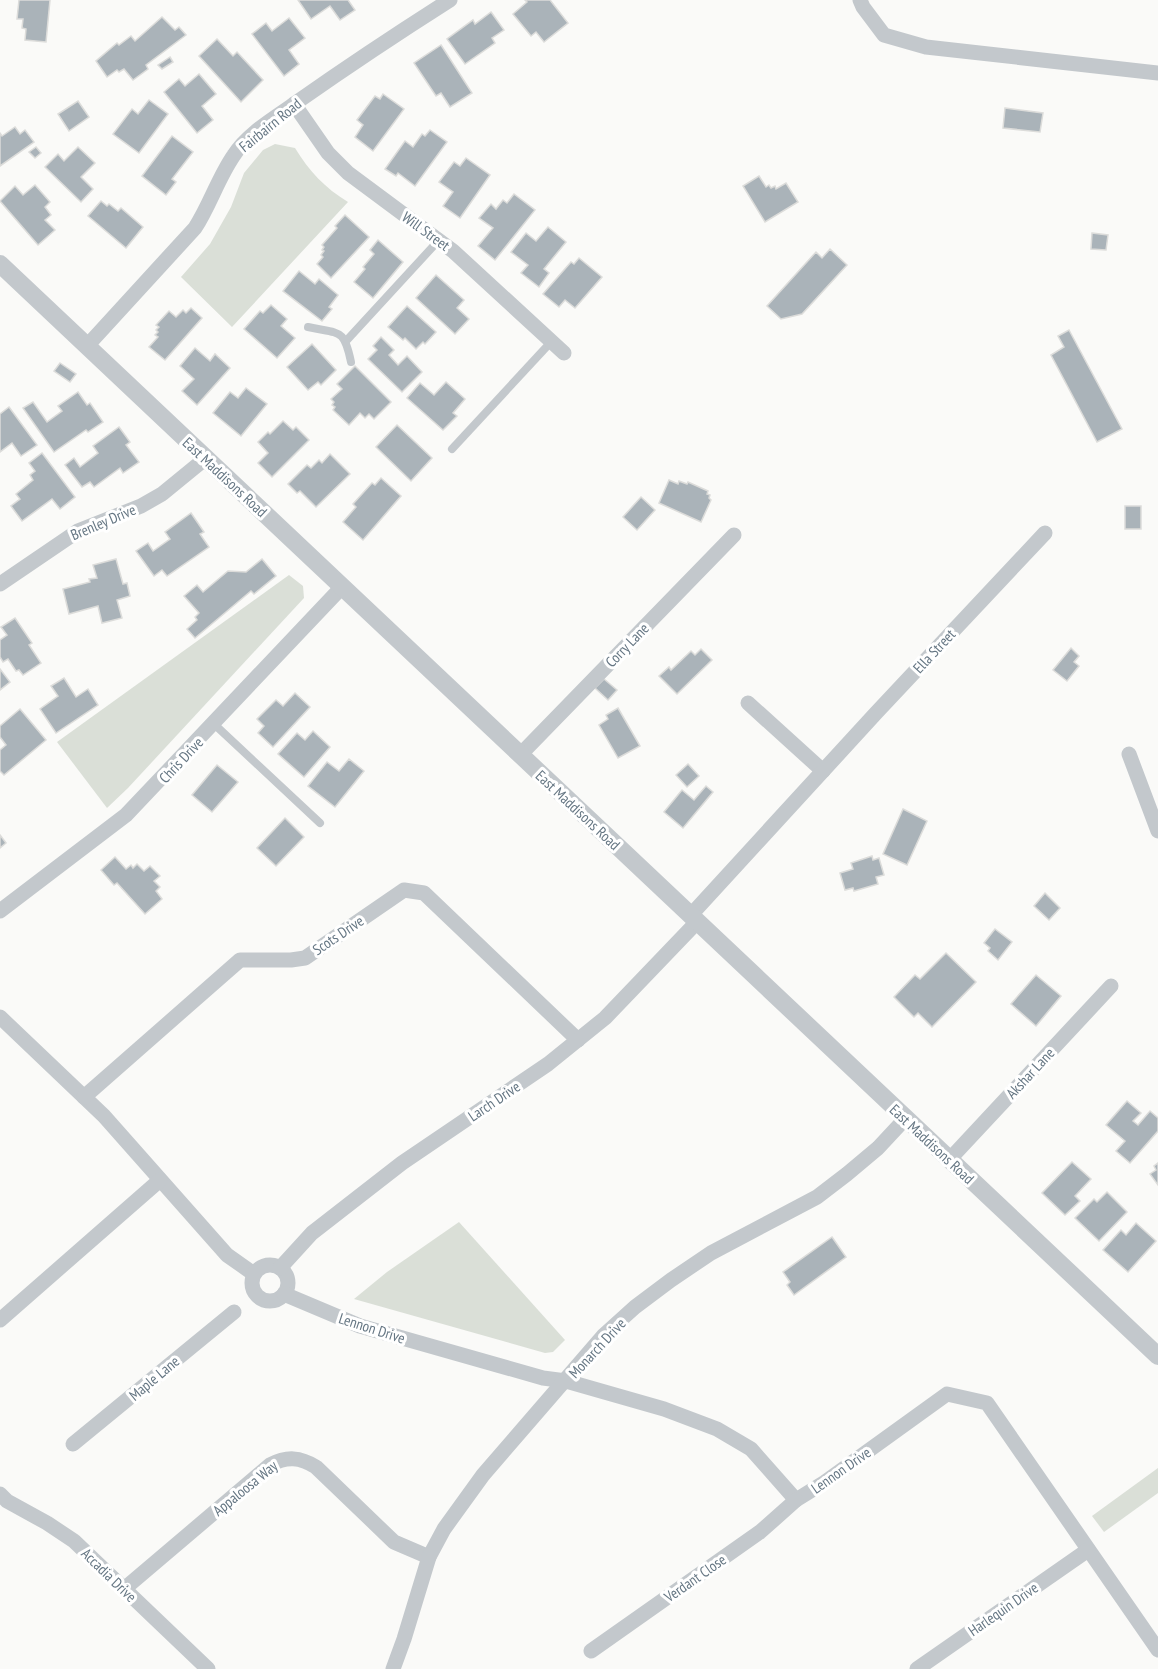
<svg xmlns="http://www.w3.org/2000/svg" width="1158" height="1669" viewBox="0 0 1158 1669" font-family="'PT Sans Narrow',sans-serif">
  <rect width="100%" height="100%" fill="#fafaf8"/>
  <g fill="#dadfd7">
    <path d="M275,144L295,148C309,171 325,188 348,202L232,327L181,277L210,244L231,207L244,173L263,150Z"/>
    <path d="M289,575L303,586L304,598L128,788L107,808L57,742Z"/>
    <path d="M459,1222L565,1340L553,1352L545,1353L354,1299L387,1272Z"/>
    <path d="M1158,1468V1493L1104,1532L1092,1516Z"/>
  </g>
  <g fill="#aab3b9" stroke="#dcdcda" stroke-width="1.5">
    <path d="M19,0H50L46,42L25,40L26,29L22,28L23,19H17Z"/>
    <path d="M298,0H348L355,10L340,20L330,6L311,19Z"/>
    <path d="M525,0H550L568,23L544,42L536,32L531,36L513,14L527,2Z"/>
    <path d="M491,12L504,30L492,38L495,43L465,64L447,39L473,20L475,24Z"/>
    <path d="M162,17L175,30L179,27L186,35L146,65L148,69L133,80L124,69L119,72L117,70L107,77L96,61L117,43L119,45L131,36L135,41Z"/>
    <path d="M289,18L305,38L289,50L299,64L284,76L252,34L266,23L272,31Z"/>
    <path d="M217,39L233,56L237,52L263,80L241,102L199,56Z"/>
    <path d="M441,45L472,93L450,107L441,93L436,96L414,63Z"/>
    <path d="M170,57L173,62L162,69L158,65Z"/>
    <path d="M199,74L216,94L202,106L213,120L197,133L164,92L179,79L185,86Z"/>
    <path d="M383,94L404,109L373,151L355,137L363,125L357,120L375,96L380,99Z"/>
    <path d="M149,100L168,114L139,153L113,134L132,109L138,114Z"/>
    <path d="M78,101L89,117L69,131L58,114Z"/>
    <path d="M1005,108L1043,113L1040,132L1003,128Z"/>
    <path d="M15,127L20,134L25,130L34,142L0,166V133L2,136Z"/>
    <path d="M430,130L447,142L415,186L398,173L396,176L385,169L405,141L413,147L422,134L425,136Z"/>
    <path d="M172,136L193,152L172,179L176,182L166,195L142,176Z"/>
    <path d="M36,147L41,153L35,158L29,152Z"/>
    <path d="M78,147L95,163L81,177L93,189L81,202L45,167L58,154L64,161Z"/>
    <path d="M466,158L490,175L460,218L443,206L453,192L439,182L454,162L460,166Z"/>
    <path d="M759,176L766,187L769,185L771,188L775,186L776,189L786,183L798,202L765,222L743,186Z"/>
    <path d="M35,185L50,202L45,207L51,215L45,220L55,230L38,245L0,201L15,186L23,195Z"/>
    <path d="M514,194L535,210L495,260L478,246L493,228L479,218L491,204L496,209L503,200L507,203Z"/>
    <path d="M101,201L107,206L109,204L118,211L121,208L143,227L126,248L88,216Z"/>
    <path d="M345,215L369,237L331,278L317,264L323,257L321,255L324,251L322,250L324,247L322,245L337,228L335,226Z"/>
    <path d="M548,227L566,242L544,269L549,273L539,287L521,273L528,265L511,252L526,233L536,241Z"/>
    <path d="M1092,233L1108,235L1106,250L1091,249Z"/>
    <path d="M378,240L403,262L373,298L354,282L365,269L363,267L374,254L370,250Z"/>
    <path d="M830,249L847,265L802,314L781,319L767,306L816,252L822,258Z"/>
    <path d="M579,258L602,277L575,308L565,300L559,307L543,294L571,262L574,264Z"/>
    <path d="M299,271L315,284L319,279L338,295L329,307L332,309L322,321L283,291Z"/>
    <path d="M436,275L464,300L457,308L469,319L455,334L416,298Z"/>
    <path d="M271,305L287,319L281,326L295,338L277,358L244,329L260,311L263,313Z"/>
    <path d="M407,306L436,332L425,344L423,342L416,349L405,338L403,340L388,327Z"/>
    <path d="M191,308L202,318L165,360L149,347L158,337L155,335L158,332L156,330L159,327L156,325L169,311L176,317L183,310L186,313Z"/>
    <path d="M1069,330L1122,429L1097,442L1051,355L1064,347L1058,336Z"/>
    <path d="M381,337L394,350L389,355L398,365L407,356L422,372L402,392L368,359L377,350L373,346Z"/>
    <path d="M312,344L336,370L321,385L318,382L308,390L287,367Z"/>
    <path d="M195,348L210,361L215,354L230,368L197,405L182,391L194,379L180,366Z"/>
    <path d="M60,363L76,374L70,382L54,371Z"/>
    <path d="M355,366L391,402L374,419L369,414L365,418L360,413L349,425L333,410L335,407L332,405L334,402L331,399L342,389L337,384Z"/>
    <path d="M446,382L465,399L453,413L457,416L443,430L407,398L420,383L434,395Z"/>
    <path d="M246,388L267,404L241,436L213,413L230,392L238,398Z"/>
    <path d="M78,392L87,405L90,403L103,422L88,432L86,430L54,452L23,408L33,402L47,422L62,411L58,406Z"/>
    <path d="M9,407L37,445L21,456L12,443L0,452V414Z"/>
    <path d="M283,421L293,430L296,427L309,440L272,477L258,463L268,453L258,442L268,432L270,434Z"/>
    <path d="M397,425L432,458L411,481L376,447Z"/>
    <path d="M119,427L130,442L126,445L139,462L123,473L120,468L94,487L90,482L82,487L65,465L74,458L80,467L98,453L93,446Z"/>
    <path d="M42,453L75,497L60,509L52,499L22,521L11,506L20,499L16,494L33,480L30,475L35,471L29,463Z"/>
    <path d="M330,454L350,474L316,507L300,491L297,493L288,484L307,465L311,468L319,460L322,463Z"/>
    <path d="M381,478L401,496L363,540L343,522L356,507L353,504L372,483L375,485Z"/>
    <path d="M669,480L678,484L679,481L687,484L688,482L708,491L707,494L710,495L709,498L711,500L701,522L659,503Z"/>
    <path d="M641,497L655,510L637,530L623,517Z"/>
    <rect x="1125" y="506" width="16" height="23"/>
    <path d="M191,513L204,532L200,534L209,547L167,576L162,570L154,576L136,551L148,543L153,551L170,539L165,532Z"/>
    <path d="M116,559L123,584L127,583L130,596L117,600L122,618L102,623L98,606L69,614L63,589L90,582L89,579L97,578L93,565Z"/>
    <path d="M262,559L276,576L254,594L251,591L195,638L187,629L197,620L195,617L199,613L184,596L197,585L203,592L228,571L246,572Z"/>
    <path d="M15,618L32,643L29,645L41,663L23,675L19,670L16,671L8,659L3,662L0,657V640L7,635L1,627Z"/>
    <path d="M1071,648L1079,656L1074,662L1079,666L1067,681L1053,670Z"/>
    <path d="M701,649L712,660L677,694L659,676L669,667L671,670L691,651L695,655Z"/>
    <path d="M0,669L10,682L0,690Z"/>
    <path d="M64,678L76,697L88,689L98,705L56,733L40,709L58,696L51,686Z"/>
    <path d="M604,679L617,690L608,700L595,688Z"/>
    <path d="M295,693L310,707L273,747L258,733L264,726L257,719L276,700L283,706Z"/>
    <path d="M618,708L640,746L618,758L599,725L608,719L606,715Z"/>
    <path d="M20,709L46,740L4,775L0,771V750L6,745L0,737V726Z"/>
    <path d="M313,731L330,747L304,777L278,754L297,733L305,740Z"/>
    <path d="M349,759L364,771L335,807L308,786L327,762L339,771Z"/>
    <path d="M688,764L699,776L687,787L676,775Z"/>
    <path d="M217,765L238,782L212,812L192,795Z"/>
    <path d="M706,786L713,792L683,828L664,812L682,790L694,800Z"/>
    <path d="M903,809L927,821L907,865L883,854Z"/>
    <path d="M285,818L304,837L276,866L257,848Z"/>
    <path d="M0,835L6,843L0,848Z"/>
    <path d="M872,856L873,860L879,858L884,875L876,877L878,884L854,891L853,888L845,890L840,873L853,869L851,863Z"/>
    <path d="M115,857L126,869L131,865L133,868L137,864L144,871L150,866L160,876L154,881L160,887L156,891L162,899L145,914L117,883L114,885L101,870Z"/>
    <path d="M1045,893L1060,908L1049,920L1034,906Z"/>
    <path d="M995,929L1012,942L998,960L988,951L990,948L984,943Z"/>
    <path d="M946,953L976,982L932,1027L918,1013L914,1017L894,997L915,975L920,979Z"/>
    <path d="M1036,975L1061,996L1036,1026L1011,1004Z"/>
    <path d="M1127,1101L1141,1113L1133,1121L1138,1125L1150,1111L1158,1118V1131L1130,1163L1116,1151L1125,1141L1106,1125Z"/>
    <path d="M1072,1162L1091,1179L1075,1196L1080,1201L1065,1215L1042,1193Z"/>
    <path d="M1158,1163V1185L1150,1174L1156,1170L1154,1166Z"/>
    <path d="M1107,1192L1127,1212L1099,1241L1075,1218L1094,1199L1097,1202Z"/>
    <path d="M1136,1223L1156,1241L1128,1272L1103,1250L1121,1230L1126,1235Z"/>
    <path d="M832,1237L846,1257L794,1295L787,1285L790,1282L783,1272Z"/>
  </g>
  <g fill="none" stroke-linecap="round" stroke-linejoin="round">
    <g stroke="#c3c8cc" stroke-width="8">
      <path d="M308,327C340,334 344,328 351,362"/>
      <path d="M347,340L439,240"/>
      <path d="M452,449L551,342"/>
      <path d="M214,724L320,823"/>
    </g>
    <g stroke="#c3c8cc" stroke-width="15">
      <path d="M860,0L863,7L884,35L926,47L1158,73"/>
      <path d="M294,104L328,153L348,173L453,251L564,353"/>
      <path d="M87,346L195,228C210,205 218,178 234,155C248,133 275,118 297,102C347,67 398,33 450,0"/>
      <path d="M0,584L78,531L141,506L162,494L206,458"/>
      <path d="M748,703L823,771"/>
      <path d="M1129,754L1158,831"/>
      <path d="M520,755L734,535"/>
      <path d="M0,911L126,815L342,587"/>
      <path d="M690,916L876,713L1045,533"/>
      <path d="M0,1017L104,1116L227,1255L254,1274"/>
      <path d="M84,1097L240,960H291L305,958L404,890L424,893L578,1040"/>
      <path d="M949,1160L1111,986"/>
      <circle cx="270" cy="1283" r="18"/>
      <path d="M280,1268L312,1233L402,1163L548,1064L605,1018L697,922"/>
      <path d="M284,1294L360,1326L543,1378L566,1381L664,1409L717,1429L751,1449L796,1500L825,1482L947,1394L987,1403L1158,1650"/>
      <path d="M0,1320L160,1180"/>
      <path d="M73,1444L234,1312"/>
      <path d="M0,1494L7,1501L47,1523L74,1541L208,1669"/>
      <path d="M124,1589L270,1465C287,1456 300,1457 316,1467L394,1542L429,1557"/>
      <path d="M591,1651L760,1532L796,1500"/>
      <path d="M393,1669L404,1639L429,1557L444,1529L483,1475L604,1335L635,1307L671,1280L711,1253L817,1197L847,1174L878,1148L905,1119"/>
      <path d="M917,1669L1088,1550"/>
    </g>
    <path stroke="#c3c8cc" stroke-width="18" d="M0,264L1158,1356"/>
  </g>
  <g text-anchor="middle" dominant-baseline="central" stroke-width="6" stroke-linejoin="round" paint-order="stroke">
    <g font-size="15" fill="#657683" stroke="#fff">
      <text transform="translate(270 125) rotate(-39)">Fairbairn Road</text>
      <text transform="translate(426 231) rotate(36)">Will Street</text>
      <text transform="translate(225 477) rotate(43)">East Maddisons Road</text>
      <text transform="translate(103 522) rotate(-23)">Brenley Drive</text>
      <text transform="translate(627 645) rotate(-46)">Corry Lane</text>
      <text transform="translate(934 651) rotate(-47)">Ella Street</text>
      <text transform="translate(181 760) rotate(-47)">Chris Drive</text>
      <text transform="translate(578 810) rotate(43)">East Maddisons Road</text>
      <text transform="translate(338 935) rotate(-34)">Scots Drive</text>
      <text transform="translate(1030 1073) rotate(-47)">Akshar Lane</text>
      <text transform="translate(494 1101) rotate(-34)">Larch Drive</text>
      <text transform="translate(932 1144) rotate(43)">East Maddisons Road</text>
      <text transform="translate(372 1328) rotate(18)">Lennon Drive</text>
      <text transform="translate(597 1348) rotate(-47)">Monarch Drive</text>
      <text transform="translate(154 1378) rotate(-40)">Maple Lane</text>
      <text transform="translate(841 1470) rotate(-35)">Lennon Drive</text>
      <text transform="translate(245 1488) rotate(-39)">Appaloosa Way</text>
      <text transform="translate(109 1575) rotate(44)">Accadia Drive</text>
      <text transform="translate(695 1578) rotate(-35)">Verdant Close</text>
      <text transform="translate(1003 1609) rotate(-35)">Harlequin Drive</text>
    </g>
  </g>
</svg>
